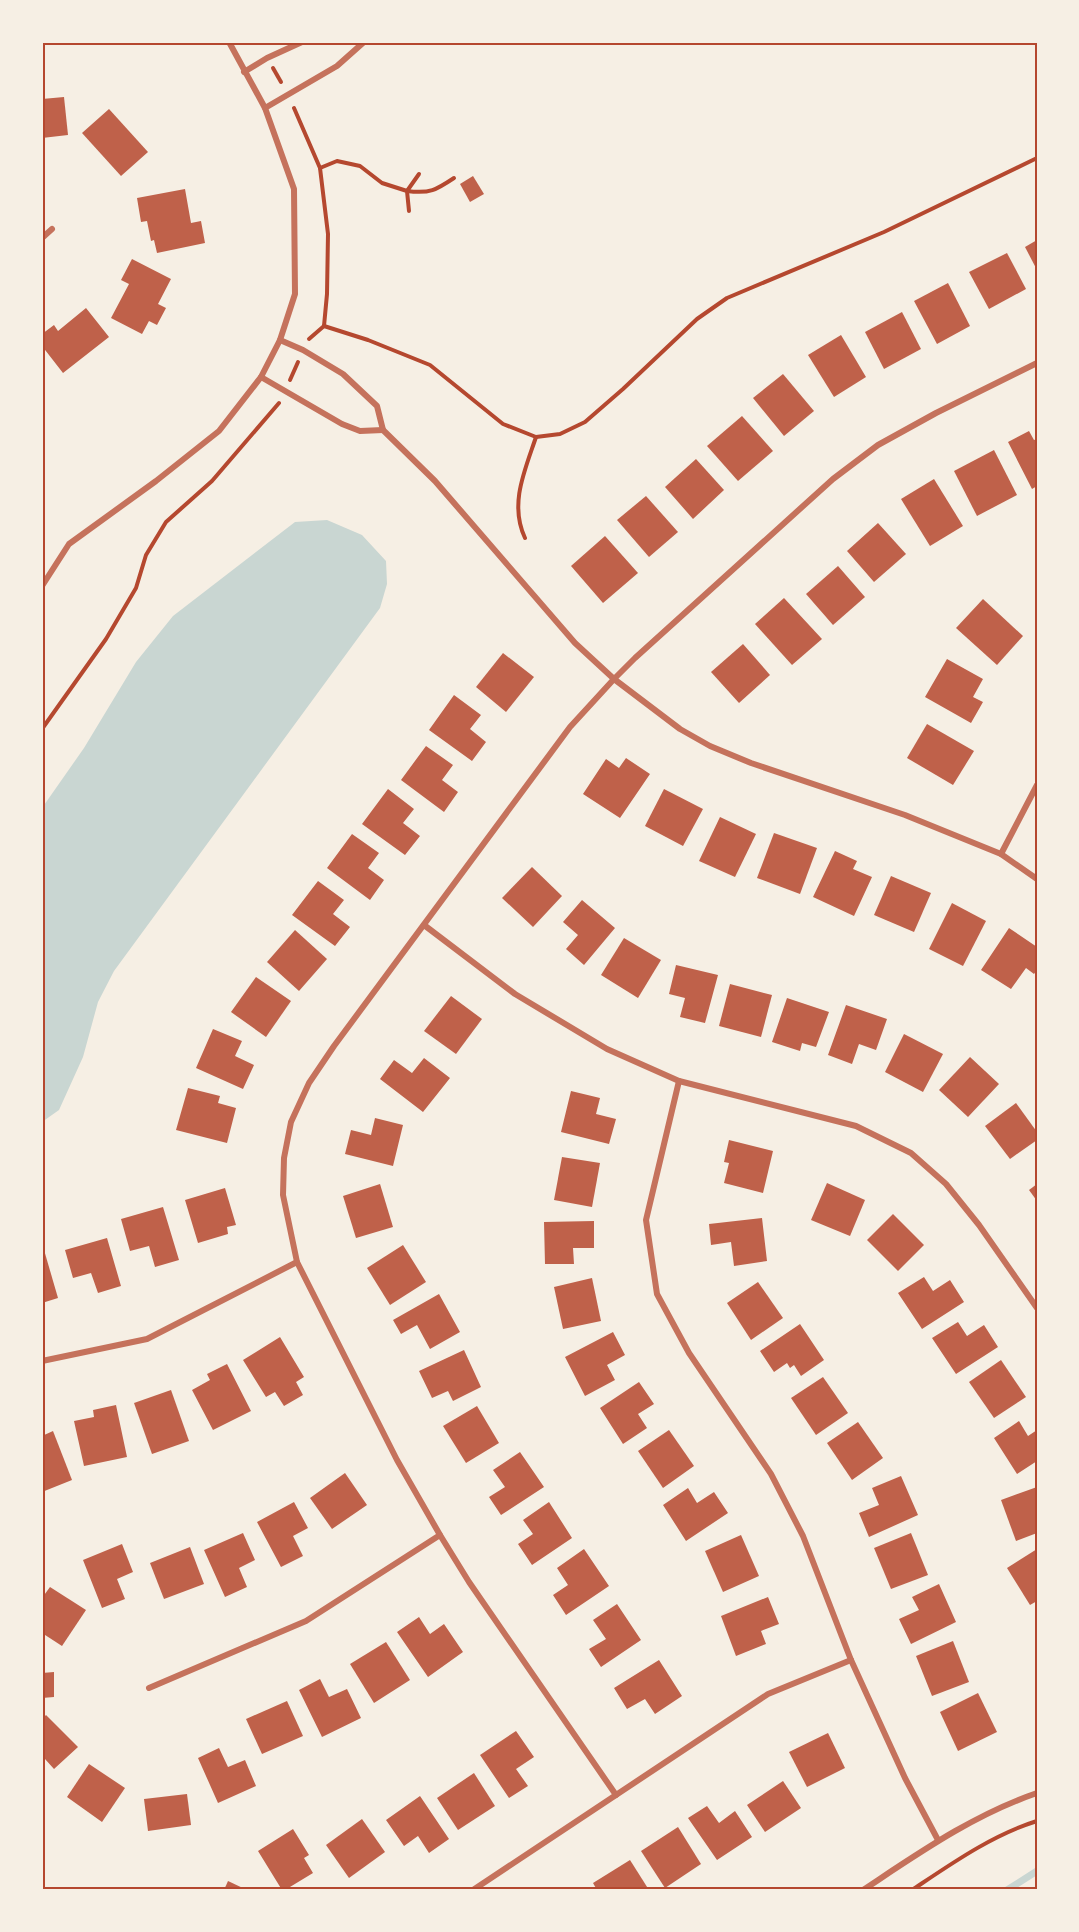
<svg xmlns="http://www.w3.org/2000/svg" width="1079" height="1932" viewBox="0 0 1079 1932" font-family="Cabin,sans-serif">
  <rect width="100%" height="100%" fill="#f6efe4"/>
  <path fill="#c9d6d2" d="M327,520L362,535L386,561L387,584L380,608L114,971L98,1002L83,1057L59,1110L42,1122V808L84,748L136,662L173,616L295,522Z"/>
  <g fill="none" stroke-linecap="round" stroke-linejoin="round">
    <path stroke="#c9d6d2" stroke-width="7" d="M1007,1890L1037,1871"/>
  </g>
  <g fill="#bf614a">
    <path d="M64,97L68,135L42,138V99Z"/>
    <path d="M109,109L148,152L121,176L82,133Z"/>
    <path d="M473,176L484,194L470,202L460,184Z"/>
    <path d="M185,189L191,223L201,221L205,243L157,253L154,240L151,241L147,221L141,222L137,198Z"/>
    <path d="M1037,240V270L1025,247Z"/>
    <path d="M1007,253L1026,289L989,309L969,272Z"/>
    <path d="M132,259L171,279L158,304L166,308L157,325L149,321L142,334L111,318L129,284L121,280Z"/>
    <path d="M948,283L970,326L937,344L914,301Z"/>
    <path d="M86,308L109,337L63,373L42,346V334L54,325L58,331Z"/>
    <path d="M902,312L921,349L884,369L865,332Z"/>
    <path d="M841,335L866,377L834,397L808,355Z"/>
    <path d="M783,374L814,411L784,436L753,398Z"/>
    <path d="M742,416L773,451L738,481L707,446Z"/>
    <path d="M1029,431L1034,440L1037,439V486L1032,489L1008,442Z"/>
    <path d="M994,450L1017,495L977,516L954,471Z"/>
    <path d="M696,459L724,490L693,519L665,487Z"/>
    <path d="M934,479L963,526L930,546L901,499Z"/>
    <path d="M646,496L678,532L649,557L617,520Z"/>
    <path d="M878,523L906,554L874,582L847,551Z"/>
    <path d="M605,536L638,573L603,603L571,566Z"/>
    <path d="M838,566L865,597L833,625L806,594Z"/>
    <path d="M784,598L822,639L792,665L755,624Z"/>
    <path d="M983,599L1023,636L997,665L956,628Z"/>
    <path d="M743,644L770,675L739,703L711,672Z"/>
    <path d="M503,653L534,677L506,712L476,687Z"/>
    <path d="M947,659L983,679L973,697L983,702L971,723L925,697Z"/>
    <path d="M454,695L481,715L470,729L486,742L472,761L429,730Z"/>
    <path d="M927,724L974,751L953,785L907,758Z"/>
    <path d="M426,746L453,765L442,780L458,792L444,812L401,780Z"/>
    <path d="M626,758L650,774L620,818L583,794L606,759L619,768Z"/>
    <path d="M388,789L414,809L403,823L420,836L405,855L362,824Z"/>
    <path d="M664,789L703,809L683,846L645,826Z"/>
    <path d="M720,817L756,834L735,877L699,861Z"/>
    <path d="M774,833L817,848L800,894L757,878Z"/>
    <path d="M352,834L379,853L368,868L384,880L370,900L327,868Z"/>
    <path d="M835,851L857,861L853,869L872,877L854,916L813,897Z"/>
    <path d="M532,867L562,896L533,927L502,898Z"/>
    <path d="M891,876L931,893L914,932L874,915Z"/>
    <path d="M318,881L344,900L333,914L350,927L335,946L292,915Z"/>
    <path d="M582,900L615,928L584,965L566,949L578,935L563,922Z"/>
    <path d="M952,903L986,921L963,966L929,949Z"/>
    <path d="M1009,928L1037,947V970L1034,974L1026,968L1011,989L981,970Z"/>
    <path d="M295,930L327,959L299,991L267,962Z"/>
    <path d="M624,938L661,960L638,998L601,975Z"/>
    <path d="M676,965L718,975L705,1023L680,1017L685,998L669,994Z"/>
    <path d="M256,977L291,1001L266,1037L231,1012Z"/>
    <path d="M730,984L772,995L761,1037L719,1026Z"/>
    <path d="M451,996L482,1019L456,1054L424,1031Z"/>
    <path d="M787,998L829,1012L816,1047L802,1043L800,1051L772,1042Z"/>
    <path d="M846,1005L887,1019L876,1050L859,1044L852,1064L828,1055Z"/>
    <path d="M213,1029L242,1041L235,1056L254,1065L243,1089L196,1068Z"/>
    <path d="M904,1034L943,1054L923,1092L885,1072Z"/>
    <path d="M970,1057L999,1084L968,1117L939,1090Z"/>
    <path d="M424,1058L450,1078L423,1112L380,1079L394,1060L412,1073Z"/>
    <path d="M188,1088L220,1096L218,1103L236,1108L227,1143L176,1130Z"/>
    <path d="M571,1091L600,1098L596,1114L616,1119L609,1144L561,1132Z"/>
    <path d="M1016,1103L1037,1132V1140L1010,1159L985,1126Z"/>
    <path d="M375,1118L403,1125L393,1166L345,1154L351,1130L371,1135Z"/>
    <path d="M729,1140L773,1151L763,1193L724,1183L729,1163L724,1162Z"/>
    <path d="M562,1157L600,1163L592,1207L554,1200Z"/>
    <path d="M827,1183L865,1200L850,1236L811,1220Z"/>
    <path d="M380,1184L393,1227L356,1238L343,1196Z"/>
    <path d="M1037,1184V1201L1029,1190Z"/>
    <path d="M225,1188L236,1225L227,1227L228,1234L198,1243L185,1200Z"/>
    <path d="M163,1207L179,1260L155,1267L149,1246L130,1251L121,1219Z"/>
    <path d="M893,1214L924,1245L898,1271L867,1240Z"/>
    <path d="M762,1218L767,1261L734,1266L731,1242L711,1245L709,1224Z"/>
    <path d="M594,1221V1248H573L574,1264H545L544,1222Z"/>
    <path d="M107,1238L121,1286L98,1293L91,1273L73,1278L65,1250Z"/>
    <path d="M42,1243L58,1298L42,1303Z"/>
    <path d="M403,1245L426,1282L390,1305L367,1268Z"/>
    <path d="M924,1277L933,1291L950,1280L964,1302L922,1329L898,1293Z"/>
    <path d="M592,1278L601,1321L563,1329L554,1287Z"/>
    <path d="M758,1282L783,1318L751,1340L727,1303Z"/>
    <path d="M439,1294L460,1332L430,1349L417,1325L401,1334L393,1320Z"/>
    <path d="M958,1322L967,1336L984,1325L998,1347L956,1374L932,1338Z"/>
    <path d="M800,1324L824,1360L801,1376L794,1365L790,1368L787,1363L774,1372L760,1351Z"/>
    <path d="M613,1332L625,1355L607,1365L615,1380L585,1396L565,1357Z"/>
    <path d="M280,1337L304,1377L296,1382L303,1395L284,1406L275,1392L266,1397L243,1360Z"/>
    <path d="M464,1350L481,1387L453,1401L448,1391L432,1398L419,1371Z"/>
    <path d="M1001,1360L1026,1397L994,1418L969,1382Z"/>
    <path d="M227,1364L251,1411L213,1430L192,1390L210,1380L207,1374Z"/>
    <path d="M823,1377L848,1413L816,1435L791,1398Z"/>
    <path d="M639,1382L654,1404L638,1414L647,1428L623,1444L600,1408Z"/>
    <path d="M171,1390L189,1441L152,1454L134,1403Z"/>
    <path d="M116,1405L127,1457L84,1466L74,1421L94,1417L93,1410Z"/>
    <path d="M477,1406L499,1443L466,1463L443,1426Z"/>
    <path d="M1019,1421L1028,1436L1037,1430V1461L1017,1474L994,1438Z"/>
    <path d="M858,1422L883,1458L852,1480L827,1443Z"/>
    <path d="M669,1430L694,1466L663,1488L638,1451Z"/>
    <path d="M53,1431L72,1480L42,1492V1436Z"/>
    <path d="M520,1452L544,1487L501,1515L489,1497L505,1487L493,1470Z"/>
    <path d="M345,1473L367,1505L332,1529L310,1498Z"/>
    <path d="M901,1476L918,1515L869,1537L859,1513L879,1505L872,1488Z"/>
    <path d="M1037,1487V1533L1016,1541L1001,1500Z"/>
    <path d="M688,1488L697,1503L714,1492L728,1513L686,1541L663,1505Z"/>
    <path d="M294,1502L308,1528L293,1536L303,1556L281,1567L257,1522Z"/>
    <path d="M549,1502L572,1538L532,1565L518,1544L533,1534L523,1520Z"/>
    <path d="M243,1533L255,1560L239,1568L247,1587L225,1597L204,1550Z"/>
    <path d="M911,1533L928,1575L891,1589L874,1548Z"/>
    <path d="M741,1535L759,1576L723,1592L705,1551Z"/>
    <path d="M122,1544L133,1572L117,1579L125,1599L102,1608L83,1560Z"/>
    <path d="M190,1547L204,1584L164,1599L150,1563Z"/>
    <path d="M584,1549L609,1586L566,1615L553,1595L568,1585L557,1568Z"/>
    <path d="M1037,1549V1601L1030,1605L1007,1568Z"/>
    <path d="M939,1584L956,1622L911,1644L899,1619L919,1610L912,1597Z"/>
    <path d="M50,1587L86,1610L62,1646L42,1633V1598Z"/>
    <path d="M768,1597L779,1624L761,1631L766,1644L736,1656L721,1616Z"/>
    <path d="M617,1604L641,1640L601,1667L589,1649L606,1639L593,1620Z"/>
    <path d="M419,1617L430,1634L444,1624L463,1652L428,1677L397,1632Z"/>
    <path d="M953,1641L969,1682L932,1696L916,1656Z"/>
    <path d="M386,1642L410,1680L374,1703L350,1664Z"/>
    <path d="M659,1660L682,1696L655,1714L645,1699L627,1709L614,1688Z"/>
    <path d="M54,1672V1697L42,1698V1673Z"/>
    <path d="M320,1679L329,1697L347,1689L361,1718L322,1737L299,1690Z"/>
    <path d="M978,1693L997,1732L958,1751L940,1712Z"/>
    <path d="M287,1701L303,1736L262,1754L246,1719Z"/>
    <path d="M46,1715L78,1747L54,1769L45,1759L42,1762V1719Z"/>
    <path d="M516,1731L534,1757L516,1769L528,1786L509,1798L480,1755Z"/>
    <path d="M828,1733L845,1768L807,1787L789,1752Z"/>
    <path d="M219,1748L228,1767L245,1760L256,1786L218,1803L198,1758Z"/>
    <path d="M89,1764L125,1788L102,1822L67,1797Z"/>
    <path d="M474,1773L495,1806L458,1830L437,1798Z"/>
    <path d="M783,1781L801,1808L765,1832L747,1805Z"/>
    <path d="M187,1794L191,1825L148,1831L144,1799Z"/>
    <path d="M420,1796L449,1839L429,1853L418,1836L404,1846L386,1820Z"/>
    <path d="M707,1806L719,1823L735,1811L752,1837L717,1860L688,1818Z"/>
    <path d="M362,1819L385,1852L349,1878L326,1845Z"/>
    <path d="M678,1827L701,1864L665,1888L641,1851Z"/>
    <path d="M293,1829L309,1855L304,1858L313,1873L285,1890H282L258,1851Z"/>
    <path d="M630,1860L649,1890H597L593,1883Z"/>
    <path d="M228,1881L247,1890H224Z"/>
  </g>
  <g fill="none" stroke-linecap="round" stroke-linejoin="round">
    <g stroke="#b5482f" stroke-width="4">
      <path d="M273,68L281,82"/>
      <path d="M294,108L320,168L328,234L327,294L324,326"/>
      <path d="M320,168L337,161L360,166L382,183L407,191L409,211"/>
      <path d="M419,174L407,191C430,194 436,190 454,178"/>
      <path d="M324,326L368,340L430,365L503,424L536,437L560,434L585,422L623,389L697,319L727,298L884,232L1037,158"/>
      <path d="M309,339L324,326"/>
      <path d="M290,380L298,362"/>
      <path d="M525,538C509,504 525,470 536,437"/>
      <path d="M42,729L106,639L136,588L146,555L166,522L212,481L279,403"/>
      <path d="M42,1887L44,1890"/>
      <path d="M912,1890C951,1864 992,1835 1037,1821"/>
    </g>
    <g stroke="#c5725c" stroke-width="6">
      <path d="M244,72L267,58L302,42"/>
      <path d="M265,108L337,66L364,42"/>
      <path d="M42,238L52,229"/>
      <path d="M280,340L303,350L343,374L377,406L383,430L435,481L575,643L614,679L680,729L710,746L751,763L905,815L1001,854L1037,879"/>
      <path d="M261,377L342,424L360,431L383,430"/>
      <path d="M42,586L69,544L156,481L219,431L261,377L280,340L295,294L294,189L265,108L229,42"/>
      <path d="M1001,854L1037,785"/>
      <path d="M424,925L515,994L607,1049L679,1081L856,1126L911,1153L946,1184L979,1225L1037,1308"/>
      <path d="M679,1081L646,1220L657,1294L689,1353L771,1474L803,1536L851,1660L905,1778L938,1840"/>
      <path d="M42,1361L147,1339L297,1262"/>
      <path d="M149,1688L306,1621L440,1535"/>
      <path d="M616,1795L469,1582L440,1535L397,1460L297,1262L283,1195L284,1158L291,1122L309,1083L334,1046L570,727L614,679L635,658L833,479L878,445L936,413L1037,363"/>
      <path d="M473,1890L768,1694L851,1660"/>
      <path d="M863,1890C919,1853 973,1815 1037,1793"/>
    </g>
  </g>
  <rect width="1079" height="1932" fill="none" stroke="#f6efe4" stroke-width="87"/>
  <rect x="44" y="44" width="992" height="1844" fill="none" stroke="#b5482f" stroke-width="2"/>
</svg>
